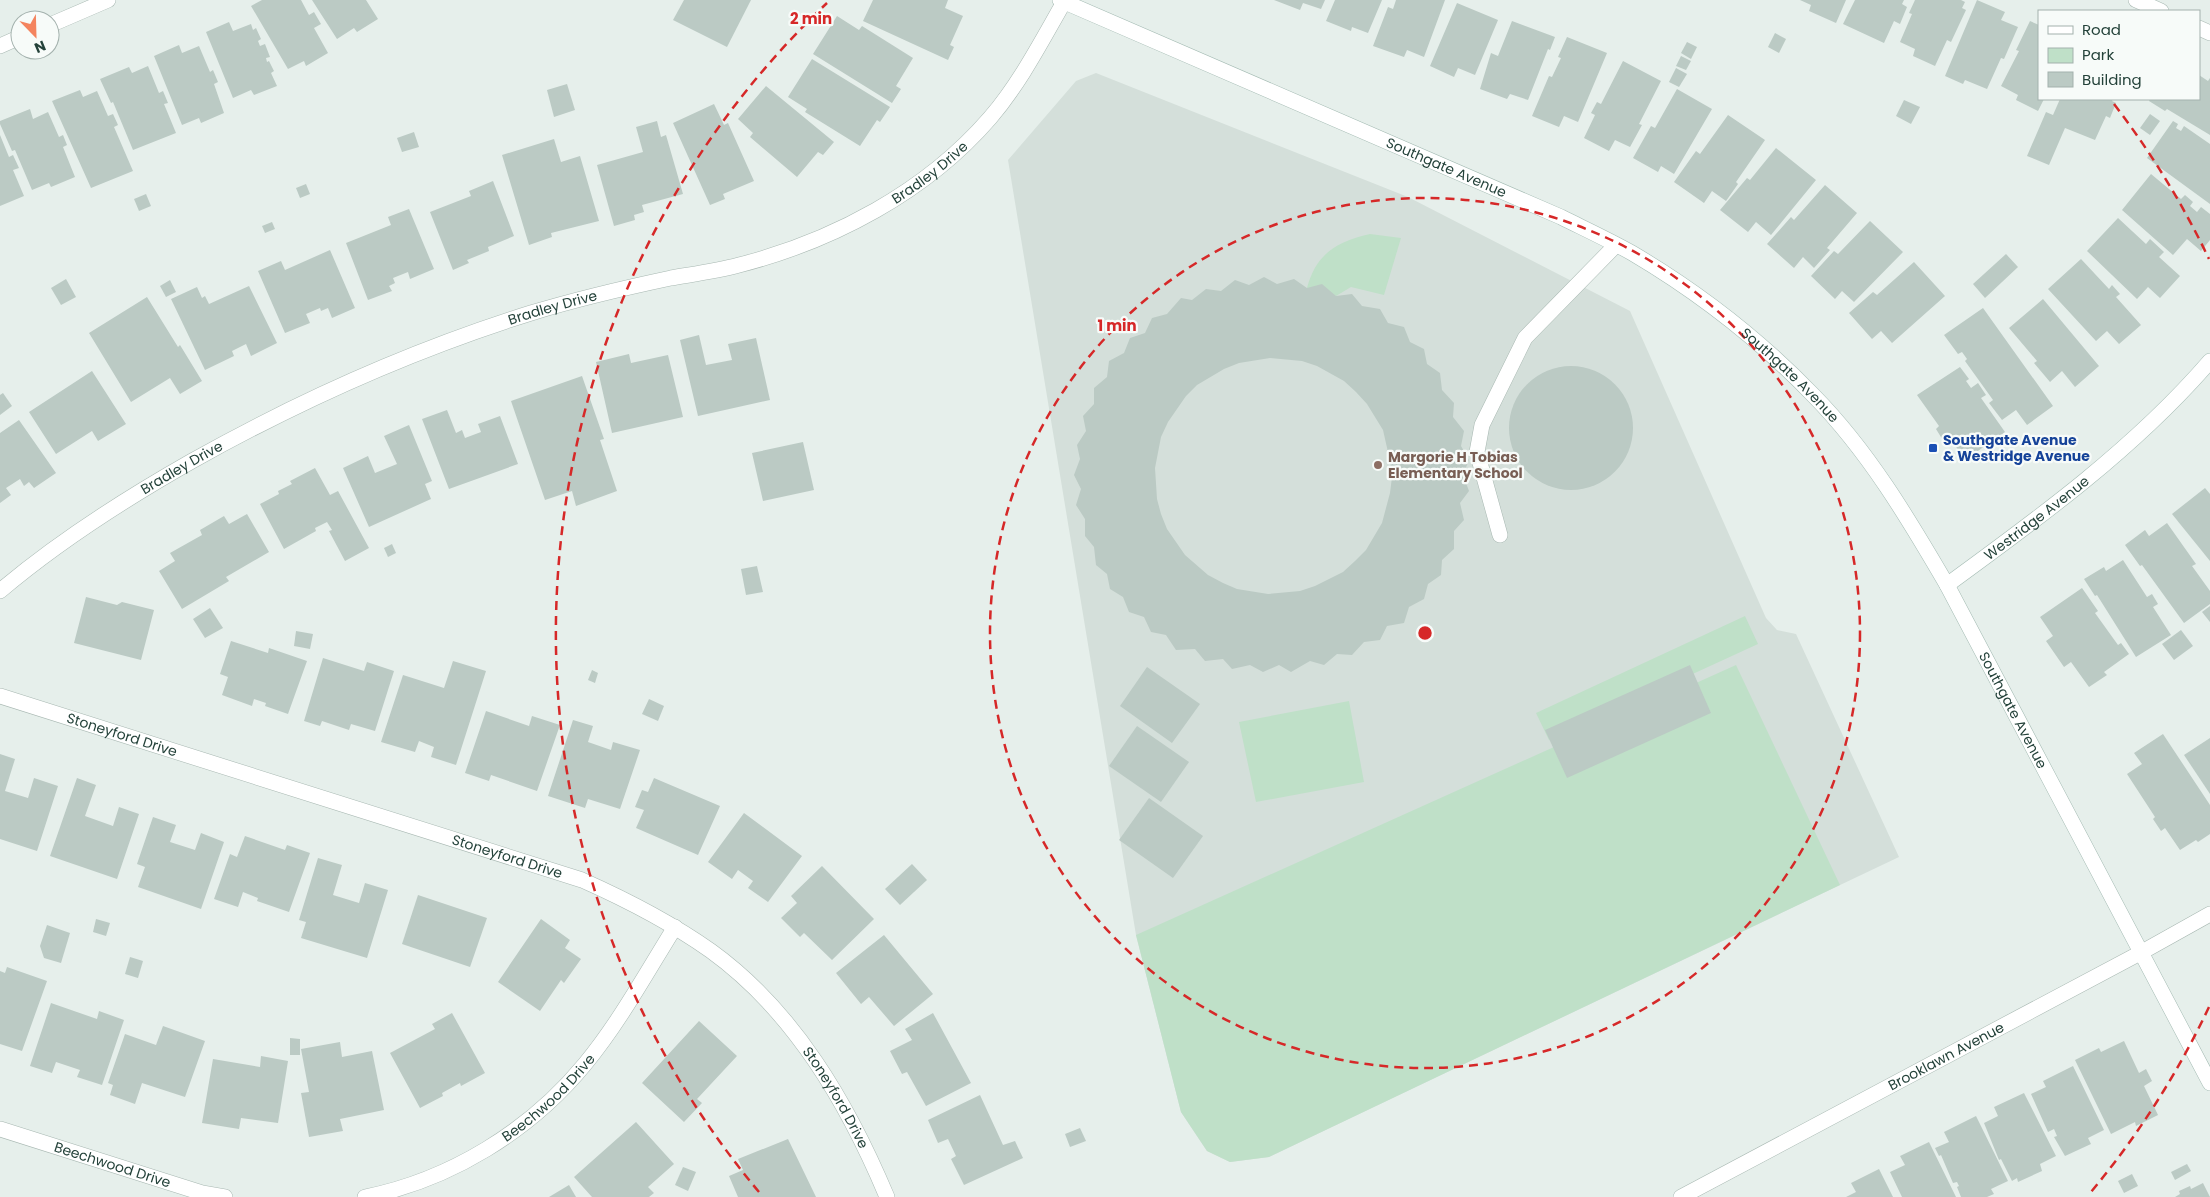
<svg xmlns="http://www.w3.org/2000/svg" width="2210" height="1197" viewBox="0 0 2210 1197" font-family="Poppins,sans-serif">
  <rect width="100%" height="100%" fill="#e6efeb"/>
  <path fill="#d4dfda" d="M1096,73L1408,197L1630,311L1766,618L1777,630L1796,634L1899,857L1269,1157L1230,1162L1207,1151L1181,1112L1136,935L1008,160L1076,81Z"/>
  <g fill="#bfe0c8">
    <path d="M1370,234L1401,238L1384,295L1351,287L1336,296L1307,288C1316,254 1336,242 1370,234Z"/>
    <path d="M1745,616L1758,644L1549,740L1536,713Z"/>
    <path d="M1736,665L1840,885L1269,1157L1230,1162L1207,1151L1181,1112L1136,935Z"/>
    <path d="M1349,701L1364,782L1256,802L1239,722Z"/>
  </g>
  <g fill="#bbcac4" fill-rule="evenodd">
    <path d="M262,0H301L309,15L314,12L321,24L314,28L328,53L306,66L304,61L288,69L251,6Z"/>
    <path d="M312,0H366L378,19L357,32L354,28L337,39Z"/>
    <path d="M684,0H751L727,47L673,20Z"/>
    <path d="M873,0H948L945,8L963,16L950,45L954,47L948,60L863,21Z"/>
    <path d="M1274,0H1325L1321,9L1303,3L1300,10Z"/>
    <path d="M1335,0H1382L1368,33L1352,27L1351,31L1326,21Z"/>
    <path d="M1396,0H1445L1424,57L1407,50L1404,57L1373,46L1388,7L1393,9Z"/>
    <path d="M1800,0H1846L1836,23L1809,11L1811,5Z"/>
    <path d="M1855,0H1904L1902,4L1907,7L1900,24L1894,21L1884,43L1843,24Z"/>
    <path d="M1915,0H1961L1965,2L1962,8L1966,10L1951,42L1947,40L1935,66L1913,56L1915,49L1900,42L1912,14L1909,13Z"/>
    <path d="M1977,0L2005,12L2001,20L2018,27L2004,59L2001,58L1987,89L1965,80L1963,84L1945,76Z"/>
    <path d="M1457,3L1498,20L1475,75L1458,68L1454,77L1430,66Z"/>
    <path d="M837,16L859,30L862,26L913,58L896,86L901,89L892,103L813,54Z"/>
    <path d="M1512,21L1555,37L1550,50L1548,49L1528,100L1510,94L1507,99L1480,89L1491,53L1498,56Z"/>
    <path d="M2030,21L2039,25V99H2044L2038,111L2016,100L2018,95L2001,86L2019,51L2016,50Z"/>
    <path d="M229,22L233,31L251,24L253,30L256,28L261,39L258,41L260,46L265,44L270,57L266,58L267,62L269,61L274,71L271,73L277,86L254,95L251,90L233,98L206,32Z"/>
    <path d="M1775,33L1786,39L1779,53L1768,47Z"/>
    <path d="M1567,37L1607,53L1578,122L1564,116L1559,127L1532,116L1549,76L1552,77L1561,58L1558,57Z"/>
    <path d="M1687,42L1697,47L1691,59L1681,53Z"/>
    <path d="M179,45L182,53L199,46L210,72L213,70L218,82L214,84L224,113L201,123L199,118L182,125L154,56Z"/>
    <path d="M1681,56L1691,61L1686,70L1676,66Z"/>
    <path d="M812,59L890,107L880,122L877,120L860,146L805,112L807,109L788,97Z"/>
    <path d="M1623,61L1661,81L1639,124L1642,125L1630,147L1615,140L1609,151L1584,138L1595,115L1591,113L1597,102L1601,104Z"/>
    <path d="M148,66L159,93L163,91L168,103L164,104L176,133L133,150L113,102L111,103L100,79L129,67L132,73Z"/>
    <path d="M1676,68L1687,74L1679,87L1669,82Z"/>
    <path d="M2199,75L2208,81L2210,78V135L2167,109L2165,111L2149,101L2150,99H2199Z"/>
    <path d="M567,84L575,110L554,117L547,90Z"/>
    <path d="M766,86L834,142L823,155L818,152L797,177L750,137L753,133L738,119Z"/>
    <path d="M1677,89L1712,109L1674,174L1661,166L1658,172L1633,158L1651,126L1655,128Z"/>
    <path d="M80,90L83,97L97,91L108,116L113,114L118,125L114,127L133,171L91,188L52,101Z"/>
    <path d="M2060,99H2113L2112,101L2116,103L2110,118L2106,116L2095,140L2065,128L2049,165L2027,156L2046,112L2053,115Z"/>
    <path d="M1904,100L1920,107L1911,124L1896,116Z"/>
    <path d="M714,104L724,125L728,123L754,181L723,194L725,199L710,205L673,123Z"/>
    <path d="M30,109L33,119L48,112L59,137L63,135L67,145L63,147L75,177L51,187L49,183L32,190L15,150L12,151L0,124V121Z"/>
    <path d="M2150,114L2160,121L2150,135L2140,128Z"/>
    <path d="M1728,115L1765,140L1736,182L1738,184L1726,201L1712,191L1704,203L1674,182L1696,151L1700,154Z"/>
    <path d="M657,121L661,137L666,135L683,194L642,205L644,212L634,215L635,220L614,226L597,165L643,152L636,127Z"/>
    <path d="M2173,121L2178,124L2176,128L2181,131L2184,126L2210,144V204L2147,158Z"/>
    <path d="M414,132L419,147L402,152L397,138Z"/>
    <path d="M0,135L9,157L13,155L19,168L13,170L24,196L0,206Z"/>
    <path d="M554,139L561,162L580,156L599,221L551,233L552,237L529,245L502,155Z"/>
    <path d="M1776,148L1816,180L1771,235L1756,222L1748,232L1720,210L1747,178L1750,180Z"/>
    <path d="M2151,174L2181,199L2185,195L2193,202L2190,206L2197,212L2201,207L2210,214V240L2201,251L2187,239L2173,255L2122,210Z"/>
    <path d="M493,181L514,236L488,247L489,251L467,260L469,263L453,270L430,212L471,196L469,191Z"/>
    <path d="M306,184L310,194L300,198L296,188Z"/>
    <path d="M1825,185L1857,213L1827,248L1830,250L1814,268L1803,257L1794,268L1767,244L1791,217L1794,220Z"/>
    <path d="M146,194L151,206L139,211L134,199Z"/>
    <path d="M409,209L434,269L410,279L408,272L393,278L395,283L389,286L392,291L368,300L346,243L391,225L388,217Z"/>
    <path d="M2118,218L2146,244L2150,239L2164,252L2159,257L2180,276L2160,298L2148,287L2137,299L2087,251Z"/>
    <path d="M1870,221L1903,252L1854,302L1842,291L1835,299L1811,276L1834,251L1838,254Z"/>
    <path d="M272,222L275,229L265,233L262,226Z"/>
    <path d="M330,250L355,308L332,318L328,308L321,311L320,308L306,314L310,323L285,333L258,271L281,261L285,270Z"/>
    <path d="M2006,254L2018,267L1985,298L1973,284Z"/>
    <path d="M2081,259L2109,289L2112,285L2120,294L2116,297L2141,325L2119,344L2107,331L2096,341L2048,289Z"/>
    <path d="M1914,262L1945,296L1892,343L1881,331L1872,339L1849,313L1873,292L1877,295Z"/>
    <path d="M1264,277L1277,284L1294,279L1307,288L1322,284L1336,296L1352,294L1362,306L1380,309L1388,323L1404,327L1410,342L1424,349L1427,364L1440,373L1442,390L1454,403L1453,417L1464,431L1461,446L1469,460L1463,475L1469,491L1460,503L1464,520L1454,531V549L1442,560L1441,575L1428,584L1424,599L1409,607L1404,623L1387,626L1380,640L1364,642L1352,655L1337,654L1324,665L1310,661L1291,672L1279,665L1263,672L1250,665L1232,669L1223,659L1205,661L1195,649L1176,650L1166,635L1151,632L1144,617L1129,612L1123,597L1110,589L1107,574L1096,565L1094,547L1085,536V519L1076,505L1081,489L1074,475L1080,459L1077,445L1086,431L1083,416L1094,404V388L1107,377L1109,361L1124,353L1130,338L1145,333L1152,318L1167,314L1181,298L1192,300L1206,289L1221,291L1235,280L1249,285ZM1270,358L1302,361L1317,366L1344,381L1356,392L1367,404L1383,430L1390,461L1392,477L1390,493L1382,523L1366,550L1355,561L1343,572L1315,586L1300,591L1268,594L1237,589L1223,583L1208,575L1185,555L1167,529L1161,514L1157,499L1155,468L1161,437L1168,422L1186,396L1197,385L1224,369L1239,363Z"/>
    <path d="M66,279L76,297L61,305L51,288Z"/>
    <path d="M170,280L176,292L166,297L160,286Z"/>
    <path d="M249,286L277,343L251,356L246,344L232,351L234,356L205,370L171,299L197,287L202,298L205,296L209,304Z"/>
    <path d="M147,297L178,347L180,345L202,381L180,394L170,378L131,402L89,333Z"/>
    <path d="M2043,299L2099,366L2075,387L2062,371L2050,382L2034,363L2037,361L2009,328Z"/>
    <path d="M1983,308L2053,406L2027,425L2016,410L2002,420L1989,403L1993,400L1965,361L1967,359L1962,352L1958,354L1944,335Z"/>
    <path d="M699,335L706,365L732,360L728,344L756,338L770,400L698,416L680,340Z"/>
    <path d="M629,354L631,363L668,355L683,417L612,433L596,362Z"/>
    <circle cx="1571" cy="428" r="62"/>
    <path d="M1960,367L1969,379L1966,381L1971,388L1978,383L1986,395L1981,398L2005,432L1965,460L1950,438L1944,442L1936,429L1939,426L1917,395Z"/>
    <path d="M92,371L126,424L98,441L92,431L56,454L29,412Z"/>
    <path d="M582,376L604,439L600,440L617,491L576,506L572,491L545,500L511,401Z"/>
    <path d="M3,393L12,406L0,415V395Z"/>
    <path d="M447,410L456,433L462,430L465,438L481,432L478,424L500,416L518,464L449,489L422,419Z"/>
    <path d="M19,420L56,473L34,488L29,482L24,486L20,479L6,488L11,495L0,503V433Z"/>
    <path d="M409,425L432,481L425,484L431,499L369,527L343,468L368,456L375,473L397,464L384,436Z"/>
    <path d="M803,442L814,490L763,501L752,453Z"/>
    <path d="M315,468L330,495L338,491L369,548L345,561L329,531L332,530L327,522L315,528L316,531L284,549L260,504L279,494L278,491L292,484L290,481Z"/>
    <path d="M2205,488L2210,494V561L2172,514Z"/>
    <path d="M247,514L269,552L226,577L229,581L182,609L159,571L175,561L170,553L202,535L200,530L224,516L229,524Z"/>
    <path d="M2167,523L2196,564L2192,566L2210,591V604L2184,623L2142,565L2140,566L2125,545L2145,530L2149,536Z"/>
    <path d="M392,544L396,553L388,557L384,548Z"/>
    <path d="M2123,560L2147,597L2152,594L2158,604L2153,607L2171,635L2136,657L2097,595L2095,596L2084,579L2104,567L2106,571Z"/>
    <path d="M757,566L763,592L746,595L741,569Z"/>
    <path d="M2082,588L2098,611L2095,613L2118,645L2121,643L2129,654L2104,672L2107,675L2089,687L2071,662L2064,667L2046,641L2053,636L2040,617Z"/>
    <path d="M86,597L117,605L122,602L154,610L141,660L74,643Z"/>
    <path d="M2210,606V622L2202,612Z"/>
    <path d="M210,608L223,628L205,638L193,619Z"/>
    <path d="M2181,630L2193,646L2174,660L2162,644Z"/>
    <path d="M296,631L313,634L310,649L294,646Z"/>
    <path d="M231,641L268,653L269,648L307,661L288,714L265,706L266,703L254,699L252,706L222,695L228,677L220,674Z"/>
    <path d="M323,658L364,671L367,662L394,671L375,731L351,724L349,730L322,721L320,726L304,721Z"/>
    <path d="M453,661L486,671L456,765L431,757L434,747L419,741L415,752L381,742L403,675L444,688Z"/>
    <path d="M1690,665L1711,713L1567,778L1545,730Z"/>
    <path d="M1147,667L1200,704L1172,743L1120,706Z"/>
    <path d="M592,670L598,673L595,683L588,680Z"/>
    <path d="M649,699L664,706L658,721L642,714Z"/>
    <path d="M486,711L529,726L532,716L560,725L537,791L491,775L489,781L465,773Z"/>
    <path d="M573,720L593,726L588,742L611,750L613,742L640,750L620,809L588,799L585,808L548,796Z"/>
    <path d="M1137,726L1189,762L1161,802L1109,766Z"/>
    <path d="M2163,734L2210,805V834L2198,842L2196,840L2180,850L2165,828L2161,831L2153,819L2155,817L2127,774L2142,764L2134,753Z"/>
    <path d="M2210,738V794L2184,755Z"/>
    <path d="M0,754L15,759L5,791L28,798L34,778L58,786L37,851L0,839Z"/>
    <path d="M77,778L96,785L85,816L113,826L119,807L139,814L117,879L50,856Z"/>
    <path d="M654,778L720,806L698,855L636,828L644,810L635,807L642,790L648,792Z"/>
    <path d="M1149,798L1203,836L1173,878L1119,840Z"/>
    <path d="M744,813L802,856L768,902L748,888L753,881L738,870L732,879L708,862Z"/>
    <path d="M153,817L176,825L170,842L195,850L201,833L224,842L201,909L138,887L145,867L137,864Z"/>
    <path d="M245,836L285,850L287,845L310,853L289,912L257,901L258,898L243,892L238,907L214,899L230,854L237,857Z"/>
    <path d="M318,858L342,865L333,895L359,903L365,883L388,890L367,958L301,938L306,922L299,920Z"/>
    <path d="M912,864L927,880L900,905L885,889Z"/>
    <path d="M822,866L874,919L832,960L804,933L800,937L781,918L797,903L791,896Z"/>
    <path d="M418,895L487,918L470,967L402,944Z"/>
    <path d="M96,919L110,923L106,936L93,932Z"/>
    <path d="M541,919L570,940L565,948L581,959L564,983L561,980L540,1011L498,982Z"/>
    <path d="M47,925L70,933L61,963L44,958L40,946Z"/>
    <path d="M884,935L933,994L894,1026L869,997L861,1004L836,973Z"/>
    <path d="M130,957L143,961L138,978L125,974Z"/>
    <path d="M7,967L47,981L22,1051L0,1044V971L5,973Z"/>
    <path d="M51,1003L97,1019L99,1011L124,1020L102,1085L77,1077L80,1070L56,1062L52,1073L30,1066Z"/>
    <path d="M452,1013L485,1073L461,1086L460,1083L442,1093L443,1096L420,1108L390,1053L435,1029L432,1024Z"/>
    <path d="M933,1013L971,1083L926,1106L907,1072L902,1074L890,1051L912,1040L905,1029Z"/>
    <path d="M699,1021L737,1056L697,1099L702,1103L684,1122L642,1083Z"/>
    <path d="M163,1026L205,1041L185,1097L142,1083L135,1104L110,1095L113,1085L108,1083L125,1034L156,1045Z"/>
    <path d="M290,1038L300,1039V1055H290Z"/>
    <path d="M2124,1041L2139,1073L2146,1069L2152,1081L2144,1086L2158,1115L2136,1126L2135,1122L2111,1134L2075,1060L2099,1048L2101,1052Z"/>
    <path d="M340,1042L342,1057L372,1051L384,1110L340,1119L343,1131L309,1137L301,1093L309,1092L301,1049Z"/>
    <path d="M261,1056L288,1061L278,1123L241,1118L239,1129L202,1123L213,1059L260,1067Z"/>
    <path d="M2073,1066L2104,1130L2088,1138L2091,1144L2065,1156L2054,1137L2057,1136L2054,1129L2048,1132L2031,1094L2046,1087L2043,1081Z"/>
    <path d="M2024,1093L2056,1156L2040,1164L2042,1171L2018,1182L2017,1178L2012,1181L2001,1159L1999,1160L1984,1123L1998,1116L1994,1107Z"/>
    <path d="M980,1095L1003,1145L1015,1141L1023,1158L964,1185L951,1159L956,1156L948,1139L938,1143L928,1120Z"/>
    <path d="M1976,1116L2008,1181L1991,1189L1994,1194L1987,1197H1961L1957,1187L1959,1186L1957,1182L1953,1183L1941,1155L1939,1156L1935,1148L1949,1142L1944,1132Z"/>
    <path d="M636,1122L674,1164L648,1187L654,1193L649,1197H592L574,1177Z"/>
    <path d="M1080,1128L1086,1141L1070,1147L1065,1134Z"/>
    <path d="M788,1139L816,1197H738L729,1176L743,1170L738,1159Z"/>
    <path d="M1929,1142L1956,1197H1902L1890,1172L1905,1165L1900,1156Z"/>
    <path d="M2187,1164L2191,1171L2175,1180L2171,1172Z"/>
    <path d="M683,1167L696,1172L688,1191L675,1185Z"/>
    <path d="M1879,1169L1893,1197H1846L1856,1192L1851,1183Z"/>
    <path d="M2132,1174L2138,1186L2124,1193L2118,1181Z"/>
    <path d="M2203,1183L2210,1197H2175L2180,1194L2179,1191L2190,1186L2191,1189Z"/>
    <path d="M569,1185L576,1197H549Z"/>
  </g>
  <g fill="none" stroke-linecap="round" stroke-linejoin="round">
    <defs>
      <path id="lane" d="M1500,535L1477,452L1482,425L1525,338L1616,245"/>
      <g id="street">
        <path d="M2136,0L2161,11"/>
        <path d="M50,25L108,0"/>
        <path d="M2199,28L2210,33"/>
        <path d="M0,46L20,37"/>
        <path id="s1" d="M0,591C59,541 125,499 192,461C299,401 413,350 531,313C577,299 624,288 671,278C694,274 717,271 739,265C833,241 926,192 990,118C1020,83 1041,42 1064,2"/>
        <path id="s2" d="M0,696L582,880C627,900 670,922 711,951C794,1011 848,1104 887,1197"/>
        <path id="s3" d="M0,1129L202,1193L225,1197"/>
        <path id="s4" d="M365,1197C450,1180 530,1131 585,1064C619,1023 647,972 675,927"/>
        <path id="s5" d="M1681,1197L2142,952L2210,914"/>
      </g>
      <g id="secondary">
        <path id="s6" d="M1060,0L1561,217C1585,229 1609,240 1632,253C1698,292 1761,341 1814,396C1868,451 1908,518 1947,585L2210,1083"/>
        <path id="s7" d="M1947,585C2039,518 2135,448 2210,361"/>
      </g>
    </defs>
    <use href="#lane" stroke="#a8b8b2" stroke-width="16"/>
    <use href="#street" stroke="#a8b8b2" stroke-width="16"/>
    <use href="#secondary" stroke="#a4bbb3" stroke-width="16"/>
    <use href="#lane" stroke="#fff" stroke-width="15"/>
    <use href="#street" stroke="#fff" stroke-width="15"/>
    <use href="#secondary" stroke="#fff" stroke-width="15"/>
  </g>
  <g fill="none" stroke="#d62828" stroke-width="2.5" stroke-dasharray="9 6">
    <circle cx="1425" cy="633" r="435"/>
    <path d="M2209 1007A869 869 0 0 1 2091 1192M759 1192A869 869 0 0 1 827 3M2114 104A869 869 0 0 1 2209 259"/>
  </g>
  <rect fill="#1a4fb4" stroke="#f7fbf9" stroke-width="2" x="1928" y="443" width="10" height="10" rx="2.5"/>
  <circle fill="#8d6e63" stroke="#f7fbf9" stroke-width="2" cx="1378" cy="465" r="5"/>
  <g text-anchor="middle" dominant-baseline="central" stroke-width="4.5" stroke-linejoin="round" paint-order="stroke">
    <g font-size="14" fill="#24423a" stroke="#f7fbf9">
      <text stroke="none"><textPath href="#s6" startOffset="421">Southgate Avenue</textPath></text>
      <text stroke="none"><textPath href="#s1" startOffset="1030">Bradley Drive</textPath></text>
      <text stroke="none"><textPath href="#s1" startOffset="625">Bradley Drive</textPath></text>
      <text stroke="none"><textPath href="#s6" startOffset="826">Southgate Avenue</textPath></text>
      <text stroke="none"><textPath href="#s1" startOffset="220">Bradley Drive</textPath></text>
      <text stroke="none"><textPath href="#s7" startOffset="112">Westridge Avenue</textPath></text>
      <text stroke="none"><textPath href="#s6" startOffset="1231">Southgate Avenue</textPath></text>
      <text stroke="none"><textPath href="#s2" startOffset="128">Stoneyford Drive</textPath></text>
      <text stroke="none"><textPath href="#s2" startOffset="532">Stoneyford Drive</textPath></text>
      <text stroke="none"><textPath href="#s5" startOffset="300">Brooklawn Avenue</textPath></text>
      <text stroke="none"><textPath href="#s4" startOffset="212">Beechwood Drive</textPath></text>
      <text stroke="none"><textPath href="#s2" startOffset="952">Stoneyford Drive</textPath></text>
      <text stroke="none"><textPath href="#s3" startOffset="118">Beechwood Drive</textPath></text>
    </g>
    <g font-size="14" font-weight="bold" fill="#164399" stroke="#f7fbf9" text-anchor="start">
      <text x="1943" y="440">Southgate Avenue<tspan x="1943" dy="16">&amp; Westridge Avenue</tspan></text>
    </g>
    <g font-size="14" font-weight="bold" fill="#785e54" stroke="#f7fbf9" text-anchor="start">
      <text x="1388" y="457">Margorie H Tobias<tspan x="1388" dy="16">Elementary School</tspan></text>
    </g>
  </g>
  <circle cx="1425" cy="633" r="8" fill="#d62828" stroke="#f7fbf9" stroke-width="2.5"/>
  <g font-size="15" text-anchor="middle" font-weight="bold" fill="#d62828" stroke="#f7fbf9" stroke-width="4.5" stroke-linejoin="round" paint-order="stroke">
    <text x="811" y="24">2 min</text>
    <text x="1117" y="331">1 min</text>
  </g>
  <rect x="2038" y="10" width="162" height="90" fill="#f7fbf9" stroke="#a3b1ad"/>
  <rect x="2048" y="26" width="25" height="8" fill="#ffffff" stroke="#a3b1ad"/>
  <text x="2082" y="35" font-size="15" fill="#24423a">Road</text>
  <rect x="2048" y="48" width="25" height="15" fill="#bfe0c8" stroke="#a3b1ad"/>
  <text x="2082" y="60" font-size="15" fill="#24423a">Park</text>
  <rect x="2048" y="72" width="25" height="15" fill="#bbcac4" stroke="#a3b1ad"/>
  <text x="2082" y="85" font-size="15" fill="#24423a">Building</text>
  <g transform="translate(35 35) rotate(157)"><circle r="24" fill="#f7fbf9" stroke="#a3b1ad"/>
  <path d="M0-4L9 19L0 12L-9 19Z" fill="#f4845f"/>
  <text y="-8" font-size="14" font-weight="bold" text-anchor="middle" fill="#24423a">N</text>
  </g>
</svg>
